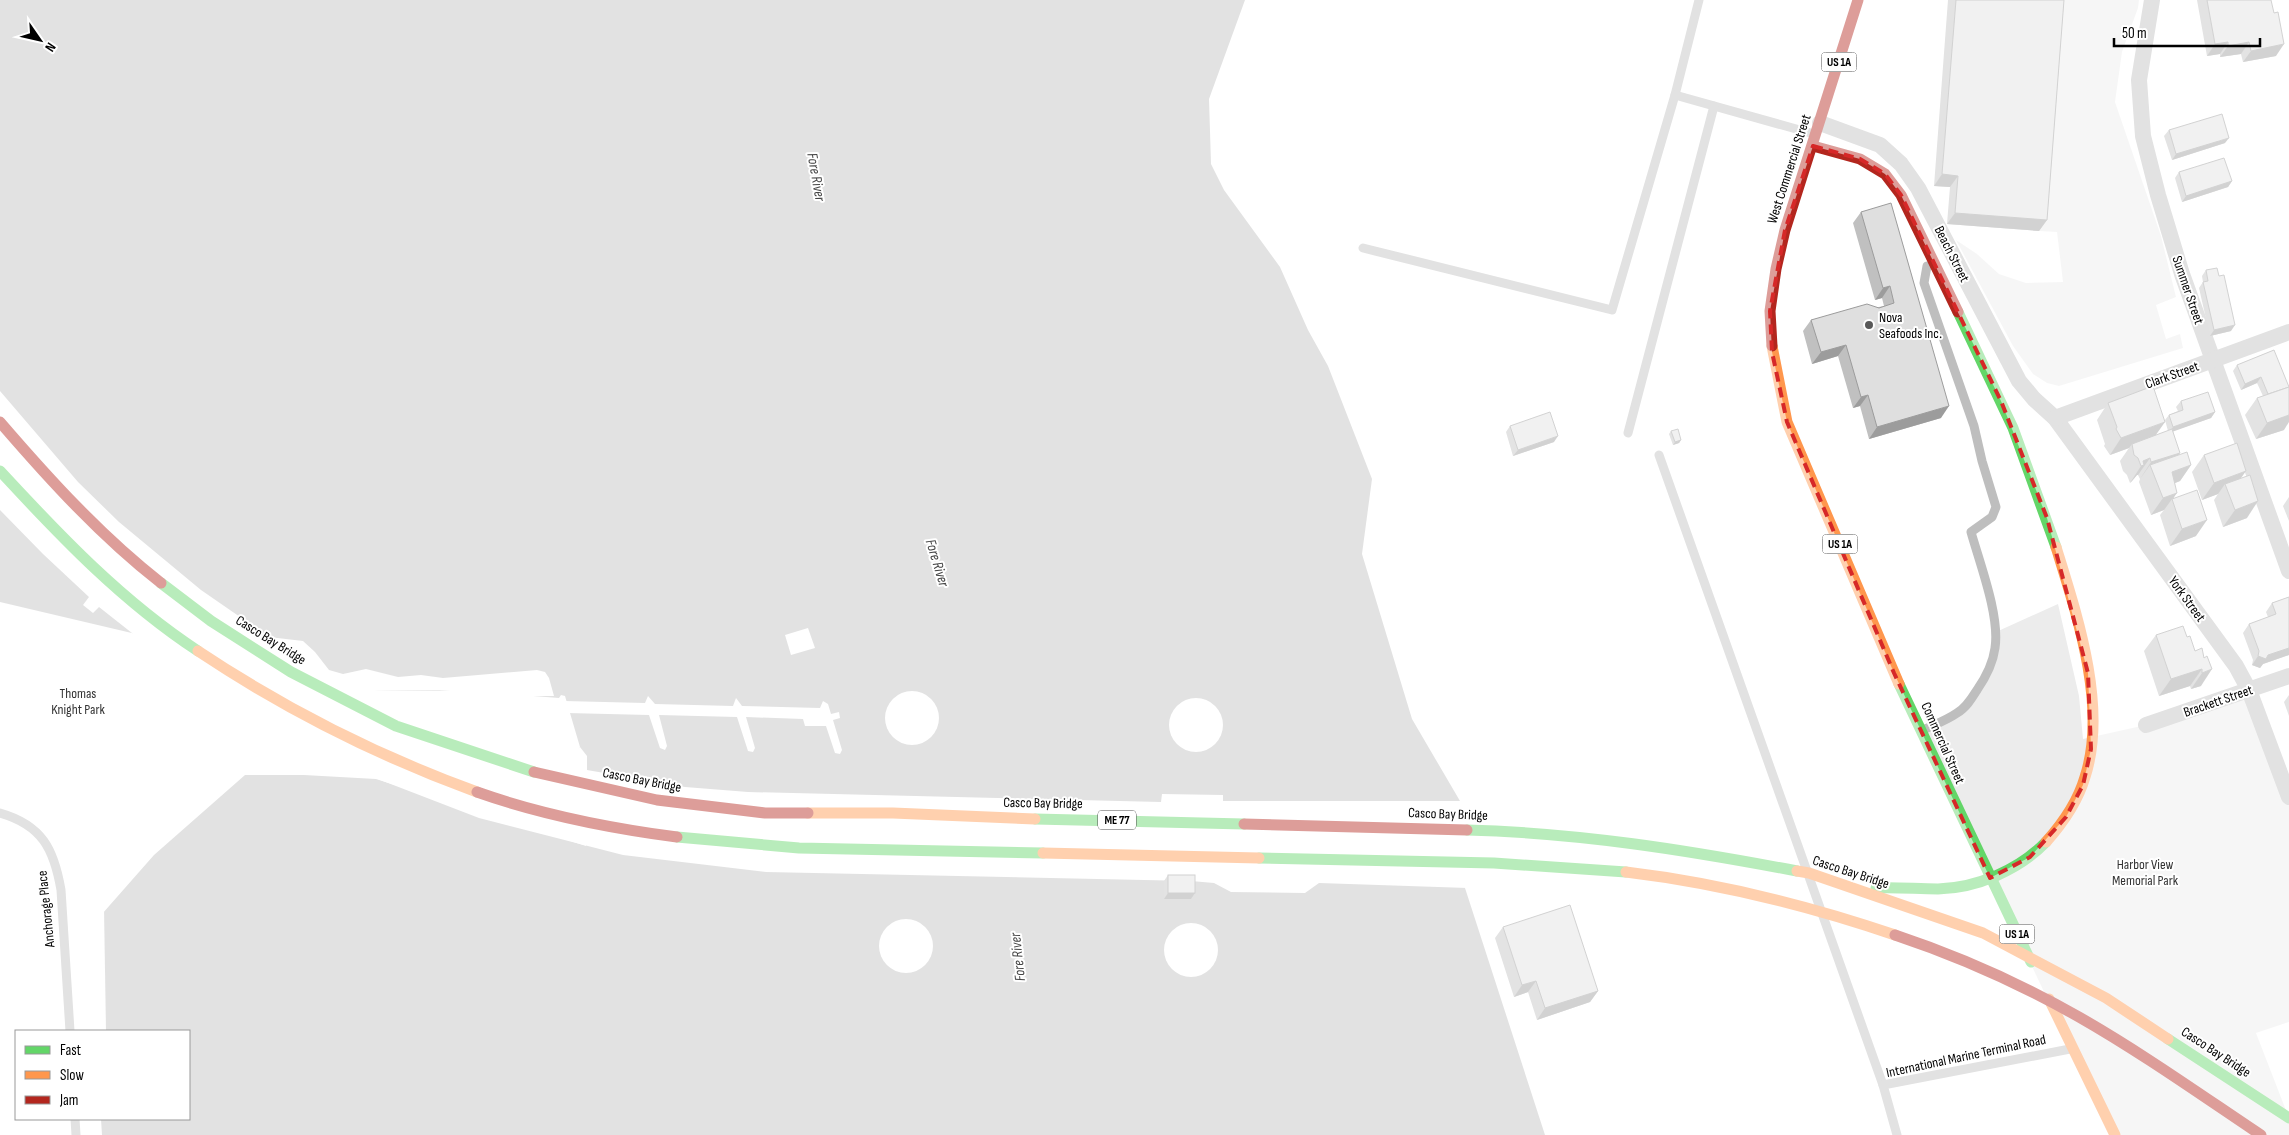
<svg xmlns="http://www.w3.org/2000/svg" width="2289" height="1135" viewBox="0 0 2289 1135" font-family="'Sofia Sans Condensed',sans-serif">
  <rect width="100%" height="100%" fill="#fff"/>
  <g fill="#ececec">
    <path d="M2057,0H2139L2138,8L2122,52L2115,102L2161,236L2176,297L2156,305L2166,339L2180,334L2183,348L2059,386L2047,383L2033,374L2013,346L1956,240L1977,254L1999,274L2026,283L2063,282L2057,232L2039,231Z"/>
    <path d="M2058,604L2079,696L2083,739L2146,725L2249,690L2289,798V1022L2256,1033L2289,1118V1135H2112L1961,817L1923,730L1958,712L1985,678L1996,632Z"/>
  </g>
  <path fill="#bfbfbf" d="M0,0H1245L1209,99L1211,164L1224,190L1280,267L1308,330L1328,366L1372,479L1362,554L1412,719L1460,801L1465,888L1545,1135H102L101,1119H189V1031H99L95,922L154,855L245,775H304L376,779L586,846L577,751L580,747L565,696L561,695L559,698L533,696V690L378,691L0,602Z"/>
  <g fill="#fff">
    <path d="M0,391L78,482L119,522L201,590L269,637L303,641L315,652L329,670L343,674L366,669L398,677L421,675L443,678L537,670L545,672L549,678L554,696H534L533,699L531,692H462L439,690L370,691L137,637L99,607L93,613L83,605L89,597L43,554L0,510Z"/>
    <path d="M808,628L815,648L791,655L785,635Z"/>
    <circle cx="912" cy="718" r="27"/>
    <path d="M648,696L655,704L733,706L736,698L742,706L820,708L823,701L828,704L831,714L839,712L840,718L833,720L842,750L840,754L835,753L826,726H805L803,719L746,717L755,748L753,752L748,751L737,717L659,715L667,746L665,750L660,748L649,715L567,713L564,701L645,703Z"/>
    <circle cx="1196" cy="725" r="27"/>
    <path d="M580,747L587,756V770L685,787L748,792L1161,802L1162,794L1223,795V801H1463L1468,888L1319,883L1305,893L1231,892L1214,883L1191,881L766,872L623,855L479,818L370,776L584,843L575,751Z"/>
    <path d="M104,909L106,1031H96L93,922Z"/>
    <circle cx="906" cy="946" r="27"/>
    <circle cx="1191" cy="950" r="27"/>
  </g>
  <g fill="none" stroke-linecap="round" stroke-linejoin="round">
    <g stroke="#bebebe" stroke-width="9">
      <path d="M1675,95L1699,0"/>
      <path d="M1363,248L1612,310L1675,95L1814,134"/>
      <path d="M1628,433L1714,106"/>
      <path d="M1659,455L1883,1085"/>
      <path d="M1923,730C1934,725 1947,720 1957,713C1966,708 1972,698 1977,690C1986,677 1993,663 1995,648C2000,616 1980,564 1971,532L1992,517L1996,507L1982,461L1974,426L1924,283L1927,266"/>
      <path d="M0,813C42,825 54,849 61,890L70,1031"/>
      <path d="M75,1119L76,1135"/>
      <path d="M1897,1135L1883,1085L2070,1049"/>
    </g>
    <g stroke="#bebebe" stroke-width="16">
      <path d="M2152,0L2139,80L2143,136L2158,195L2182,274L2289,571"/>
      <path d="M1820,123L1880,145L1901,164L1918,188L2019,381L2034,399L2055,418L2236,666L2249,690L2289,797"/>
      <path d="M2055,418L2289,332"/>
      <path d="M2146,725L2289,676"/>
    </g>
    <g stroke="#63d668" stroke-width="11">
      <path d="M1958,312L2013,428L2056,547"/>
      <path d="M0,471C61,537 122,601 198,651"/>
      <path d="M161,583L211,621L291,672L396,726L534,772"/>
      <path d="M1899,684L2031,962"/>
      <path d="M1035,819L1244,824"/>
      <path d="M1467,830C1580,833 1686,850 1797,871"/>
      <path d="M677,837L799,848L1043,853"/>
      <path d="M1259,858L1494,863L1626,872"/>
      <path d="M1876,888C1897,887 1917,889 1938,889C1977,888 2019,870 2046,842"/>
      <path d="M2168,1039L2289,1118"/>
    </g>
    <g stroke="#ff974d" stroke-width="11">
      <path d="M1772,346L1787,422L1899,684"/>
      <path d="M198,651C285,709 378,756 477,792"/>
      <path d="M808,813H893L1035,819"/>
      <path d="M2046,842C2063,823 2078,801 2085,777C2108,707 2077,615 2056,547"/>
      <path d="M1043,853L1259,858"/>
      <path d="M1797,871L1809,873L1983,933L2106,998L2168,1039"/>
      <path d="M1626,872C1718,883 1807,905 1895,935"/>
      <path d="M2049,999L2115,1135"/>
    </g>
    <g stroke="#b3261e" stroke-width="11">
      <path d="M1813,146L1860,159L1885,174L1901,195L1958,312"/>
      <path d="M1772,346L1770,311L1776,269L1785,230L1858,0"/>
      <path d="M0,422C50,480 101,536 161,583"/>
      <path d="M534,772L657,800L765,813H808"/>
      <path d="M477,792C542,815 609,828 677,837"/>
      <path d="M1244,824L1467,830"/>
      <path d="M1895,935C1958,956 2021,984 2079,1017C2142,1053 2201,1095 2261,1135"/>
    </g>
  </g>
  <g fill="#c0c0c0">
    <path d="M1948,0H2064L2047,220L2039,231L1947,224L1950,187L1934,186Z"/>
    <path d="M2197,0H2271L2276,56L2243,62L2241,54L2220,57V54L2207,56Z"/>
    <path d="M2169,130L2225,143L2172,160L2164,136Z"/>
    <path d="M2179,172L2232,181L2228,187L2182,202L2175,178Z"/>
    <path d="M1861,212L1941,418L1869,439L1860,406L1853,408L1838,356L1812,364L1803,331L1811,320L1884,306L1882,298L1875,300L1853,223Z"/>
    <path d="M2206,270L2219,276L2231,331L2210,336L2199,288L2203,282L2202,276Z"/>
    <path d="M2274,350L2284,430L2256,439L2245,415L2257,398L2263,396L2257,383L2241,390L2233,371L2237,365Z"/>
    <path d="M2181,401L2215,412L2211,418L2173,431L2179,455L2191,465L2180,481L2175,483L2174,498L2196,536L2170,546L2160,515L2164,510L2151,515L2139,482L2140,479L2138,475H2137L2132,481L2130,483L2127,475L2123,471L2120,461L2129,448L2110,455L2104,446L2105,444L2097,420L2108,403L2156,435L2168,431L2165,420L2169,415L2178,411L2176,407Z"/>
    <path d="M1510,426L1554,442L1513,456L1506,432Z"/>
    <path d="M1671,431L1681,440L1679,443L1673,445L1669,434Z"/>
    <path d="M2204,455L2241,478L2247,518L2223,527L2214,500L2218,494L2202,500L2192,472Z"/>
    <path d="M2289,497V521L2283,506Z"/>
    <path d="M2289,597V655L2263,664L2260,668L2252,665L2253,660L2243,633L2249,624L2268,617L2266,612L2272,603Z"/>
    <path d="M2156,635L2187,637L2195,651L2204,658L2201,686L2191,689L2190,686L2159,696L2144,651Z"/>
    <path d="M2289,695V716L2284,702Z"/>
    <path d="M1168,875L1191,899H1164V881Z"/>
    <path d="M1503,927L1598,991L1590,1002L1537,1020L1528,992L1514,997L1495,938Z"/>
  </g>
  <g fill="#9c9c9c">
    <path d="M2228,42L2220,54L2207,56L2215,44Z"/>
    <path d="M2249,42L2241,54L2220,57L2228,46Z"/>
    <path d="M2284,44L2276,56L2243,62L2251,51Z"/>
    <path d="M2229,138L2225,143L2172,160L2176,154Z"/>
    <path d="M1942,174L1958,176L1950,187L1934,186Z"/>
    <path d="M2232,181L2228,187L2182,202L2186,196Z"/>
    <path d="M1955,213L2047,220L2039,231L1947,224Z"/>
    <path d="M1890,286L1882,298L1875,300L1883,288Z"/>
    <path d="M2235,325L2231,331L2210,336L2214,330Z"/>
    <path d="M1846,345L1838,356L1812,364L1821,352Z"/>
    <path d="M2261,377L2257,383L2241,390L2245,384Z"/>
    <path d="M1868,395L1860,406L1853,408L1861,397Z"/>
    <path d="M1949,406L1941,418L1869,439L1877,427Z"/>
    <path d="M2215,412L2211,418L2169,433L2173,427Z"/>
    <path d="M2289,415V422L2284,430L2256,439L2267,423Z"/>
    <path d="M2165,422L2153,439L2132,444L2129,448L2110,455L2121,438Z"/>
    <path d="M1558,436L1554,442L1513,456L1518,450Z"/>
    <path d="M1681,440L1679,443L1673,445L1675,442Z"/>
    <path d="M2180,453L2169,469L2150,465L2140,479L2151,462Z"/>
    <path d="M2150,458L2138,475H2137L2132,481L2130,483L2141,466L2143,461Z"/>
    <path d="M2191,465L2180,481L2160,489L2172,472Z"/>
    <path d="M2246,471L2234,488L2225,484L2218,494L2202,500L2214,483Z"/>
    <path d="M2177,493L2172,500V499L2164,510L2151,515L2163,498Z"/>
    <path d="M2258,501L2247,518L2223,527L2235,510Z"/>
    <path d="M2207,520L2196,536L2170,546L2182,529Z"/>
    <path d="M2289,648V655L2263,664L2260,668L2252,665L2258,656L2268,655Z"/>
    <path d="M2202,669L2190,686L2159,696L2171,679Z"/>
    <path d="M2212,669L2201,686L2191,689L2202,673Z"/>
    <path d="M1168,893H1195L1191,899H1164Z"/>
    <path d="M1536,981L1528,992L1514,997L1522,985Z"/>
    <path d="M1598,991L1590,1002L1537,1020L1545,1008Z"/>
  </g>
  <g fill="#dfdfdf" stroke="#9c9c9c">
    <path d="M1956,0H2064L2047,220L1955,213L1958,176L1942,174Z"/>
    <path d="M2207,0H2271L2274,13L2278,12L2284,44L2251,51L2249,42L2228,46V42L2215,44Z"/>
    <path d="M2222,114L2229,138L2176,154L2169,130Z"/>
    <path d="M2224,158L2232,181L2186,196L2179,172Z"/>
    <path d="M1891,203L1949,406L1877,427L1868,395L1861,397L1846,345L1821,352L1811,320L1867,304L1879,308L1894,303L1890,286L1883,288L1861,212Z"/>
    <path d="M2217,268L2219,276L2224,275L2235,325L2214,330L2203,282L2208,281L2206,270Z"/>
    <path d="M2274,350L2289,387V388V387L2268,394L2261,377L2245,384L2237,365Z"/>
    <path d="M2153,386L2165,422L2121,438L2116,429L2117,427L2108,403Z"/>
    <path d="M2289,387V415L2267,423L2257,398Z"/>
    <path d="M2208,392L2215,412L2173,427L2169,415L2183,410L2181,401Z"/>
    <path d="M1550,412L1558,436L1518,450L1510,426Z"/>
    <path d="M1678,429L1681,440L1675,442L1671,431Z"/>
    <path d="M2172,429L2180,453L2151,462L2150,458L2143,461L2144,465L2141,466L2138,458L2134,455L2132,444Z"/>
    <path d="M2237,443L2246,471L2214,483L2204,455Z"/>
    <path d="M2187,452L2191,465L2172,472L2177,493L2163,498L2150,465Z"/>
    <path d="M2250,475L2258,501L2235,510L2225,484Z"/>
    <path d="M2197,490L2207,520L2182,529L2172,499Z"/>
    <path d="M2289,597V648L2268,655L2266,659L2258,656L2259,651L2249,624L2276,614L2272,603Z"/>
    <path d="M2183,626L2187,637L2190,636L2195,651L2202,648L2204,658L2207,656L2212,669L2202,673V669L2171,679L2156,635Z"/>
    <rect x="1168" y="875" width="27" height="18"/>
    <path d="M1570,905L1598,991L1545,1008L1536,981L1522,985L1503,927Z"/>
  </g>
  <path d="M0 0H2289V1135H0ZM1813,146L1860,159L1885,174L1901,195L2001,401L2047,518L2088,673L2091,749L2083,785L2066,817L2030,857L1990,878L1894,673L1787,422L1772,352L1770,311L1785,230Z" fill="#fff" fill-opacity=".55" fill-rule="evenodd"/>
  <path fill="none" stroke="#d62828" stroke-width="4" stroke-dasharray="10 6" stroke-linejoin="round" d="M1813,146L1860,159L1885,174L1901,195L2001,401L2047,518L2088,673L2091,749L2083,785L2066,817L2030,857L1990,878L1894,673L1787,422L1772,352L1770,311L1785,230Z"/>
  <circle fill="#595959" stroke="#fff" stroke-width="2" cx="1869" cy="325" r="5"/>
  <g text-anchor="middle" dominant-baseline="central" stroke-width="4" stroke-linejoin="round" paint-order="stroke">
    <g fill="#fff" stroke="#4c4c4c" stroke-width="1">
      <rect x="1821.5" y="52.5" width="35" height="19" rx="4"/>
      <rect x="1822.5" y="534.5" width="35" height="19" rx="4"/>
      <rect x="1098" y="810.5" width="38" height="19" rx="4"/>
      <rect x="1999.5" y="924.5" width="35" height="19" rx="4"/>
    </g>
    <g font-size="12" font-weight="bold" fill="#000">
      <text x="1839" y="62">US 1A</text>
      <text x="1840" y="544">US 1A</text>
      <text x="1117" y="820">ME 77</text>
      <text x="2017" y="934">US 1A</text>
    </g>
    <g font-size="14" fill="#000" stroke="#fff">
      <text transform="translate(1789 169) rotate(-72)">West Commercial Street</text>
      <text transform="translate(1952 254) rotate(63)">Beach Street</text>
      <text transform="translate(2188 290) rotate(71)">Summer Street</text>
      <text transform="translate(2172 375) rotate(-20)">Clark Street</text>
      <text transform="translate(2187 599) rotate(54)">York Street</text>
      <text transform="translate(271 640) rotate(32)">Casco Bay Bridge</text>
      <text transform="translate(2218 701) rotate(-19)">Brackett Street</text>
      <text transform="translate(1943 743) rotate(66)">Commercial Street</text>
      <text transform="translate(642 780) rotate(11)">Casco Bay Bridge</text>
      <text transform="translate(1043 803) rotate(1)">Casco Bay Bridge</text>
      <text transform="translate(1448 814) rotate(2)">Casco Bay Bridge</text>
      <text transform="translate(1851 872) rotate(18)">Casco Bay Bridge</text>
      <text transform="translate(46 909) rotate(-96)">Anchorage Place</text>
      <text transform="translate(2216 1052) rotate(33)">Casco Bay Bridge</text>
      <text transform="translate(1966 1056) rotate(-12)">International Marine Terminal Road</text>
    </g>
    <g font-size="14" fill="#000" stroke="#fff" text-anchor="start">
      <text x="1879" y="317">Nova<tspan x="1879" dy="16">Seafoods Inc.</tspan></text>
    </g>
    <g font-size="14" fill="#333" stroke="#fff">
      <text x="78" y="693">Thomas<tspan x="78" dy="16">Knight Park</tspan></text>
      <text x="2145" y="864">Harbor View<tspan x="2145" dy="16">Memorial Park</tspan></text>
    </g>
    <g font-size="15" font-style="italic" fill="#444" stroke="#fff">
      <text transform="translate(816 177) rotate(80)">Fore River</text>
      <text transform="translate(937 563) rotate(73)">Fore River</text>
      <text transform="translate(1018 957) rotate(-96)">Fore River</text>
    </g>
  </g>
  <rect x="15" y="1030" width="175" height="90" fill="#ffffff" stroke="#999999"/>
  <rect x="25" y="1046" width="25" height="8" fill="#63d668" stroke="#999999"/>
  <text x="60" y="1055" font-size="15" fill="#000000">Fast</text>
  <rect x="25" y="1071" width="25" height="8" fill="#ff974d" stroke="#999999"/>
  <text x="60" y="1080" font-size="15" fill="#000000">Slow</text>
  <rect x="25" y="1096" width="25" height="8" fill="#b3261e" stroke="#999999"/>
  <text x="60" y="1105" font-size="15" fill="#000000">Jam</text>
  <g transform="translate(40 40) rotate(124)" stroke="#ffffff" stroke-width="4" paint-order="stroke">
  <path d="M0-4L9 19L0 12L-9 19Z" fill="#000000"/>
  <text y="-8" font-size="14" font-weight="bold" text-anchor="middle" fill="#000000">N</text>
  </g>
  <path d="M2114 38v8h146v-8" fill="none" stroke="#000000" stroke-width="2.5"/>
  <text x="2122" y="38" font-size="15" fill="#000000" stroke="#ffffff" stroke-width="4" paint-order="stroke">50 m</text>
</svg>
